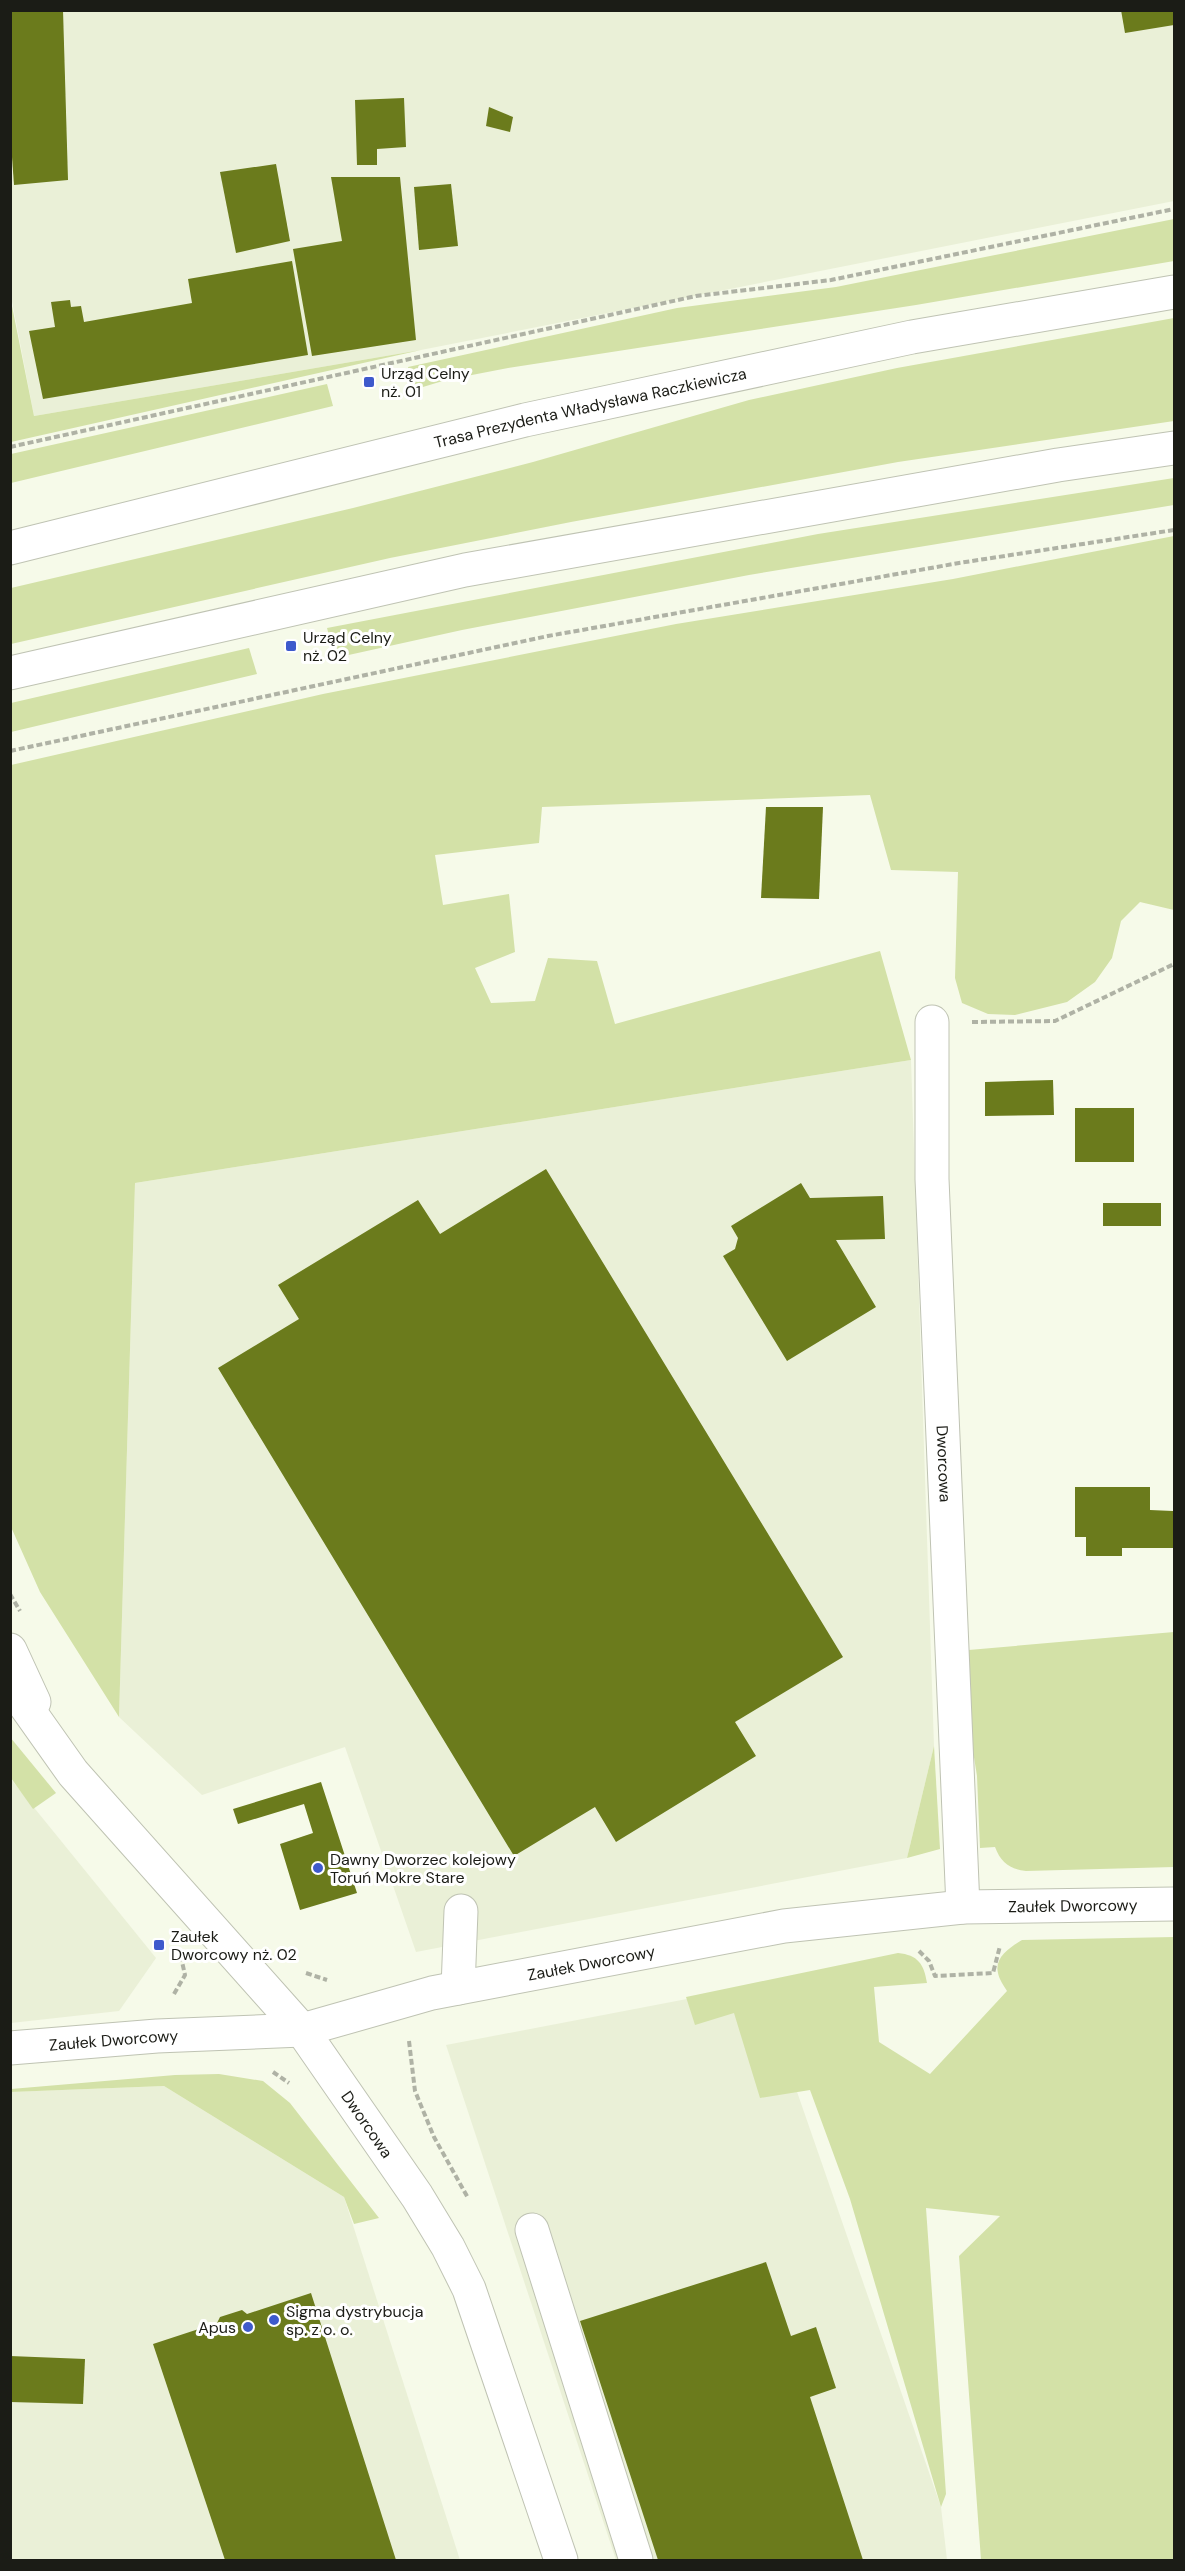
<svg xmlns="http://www.w3.org/2000/svg" width="1185" height="2571" viewBox="0 0 1185 2571" font-family="'DM Sans',sans-serif">
  <rect width="100%" height="100%" fill="#f6fae9"/>
  <g fill="#eaf0d7">
    <path d="M10,11H1174V201L421,350L34,416L11,296Z"/>
    <path d="M911,1060L934,1746L907,1858L416,1952L345,1747L202,1795L119,1717L135,1183Z"/>
    <path d="M10,1778L156,1958L119,2011L11,2023Z"/>
    <path d="M760,1985L941,2507L947,2560H616L446,2045Z"/>
    <path d="M164,2086L344,2197L460,2560H11L10,2092Z"/>
  </g>
  <g fill="#d3e1a7">
    <path d="M1174,219V261L916,305L508,368L446,380L413,390L408,367L677,308L836,287Z"/>
    <path d="M10,296L34,416L421,350L11,442Z"/>
    <path d="M1174,318V421L898,462L571,522L390,558L11,644V588L353,508L533,462L749,400L897,368Z"/>
    <path d="M327,384L333,406L11,483V454Z"/>
    <path d="M1174,478V505L749,575L462,630L335,658L327,628L818,534Z"/>
    <path d="M1174,536V910L1140,902L1121,921L1112,958L1095,982L1067,1002L1015,1015L988,1014L962,1003L955,978L958,872L891,870L870,795L542,807L539,843L435,855L443,905L509,894L515,952L475,968L491,1003L535,1001L548,958L597,961L615,1024L880,951L911,1060L135,1183L119,1717L40,1592L11,1527V765L323,694L676,624L953,579Z"/>
    <path d="M249,648L257,674L11,732V703Z"/>
    <path d="M1174,1632V1867L1026,1871C1010,1869 1001,1863 995,1847L980,1848L977,1776L957,1651Z"/>
    <path d="M10,1737L56,1793L33,1809L11,1778Z"/>
    <path d="M934,1746L940,1849L907,1858Z"/>
    <path d="M1174,1937V2560H981L959,2256L1000,2216L926,2208L946,2494L941,2507L850,2199L810,2090L760,2098L734,2013L695,2025L686,1997L898,1953C918,1955 924,1964 927,1983L874,1987L879,2042L930,2074L1007,1991C1004,1986 999,1979 998,1973C994,1957 1011,1947 1022,1940Z"/>
    <path d="M219,2074L263,2081L290,2103L379,2218L354,2224L344,2197L164,2086L11,2092V2089L175,2075Z"/>
  </g>
  <g fill="#6b7b1c">
    <path d="M10,10H63L68,180L14,185L10,129Z"/>
    <path d="M1121,10H1174V25L1125,33Z"/>
    <path d="M404,98L406,147L377,149V165H357L355,100Z"/>
    <path d="M489,107L513,117L510,132L486,126Z"/>
    <path d="M276,164L290,241L236,253L220,172Z"/>
    <path d="M331,177H400L416,340L312,356L293,249L342,241Z"/>
    <path d="M451,184L458,246L419,250L414,187Z"/>
    <path d="M292,261L308,355L43,399L29,331L55,327L51,302L70,300L71,307L81,306L84,322L192,303L188,279Z"/>
    <path d="M766,807H823L819,899L761,898Z"/>
    <path d="M1053,1080L1054,1115L985,1116V1082Z"/>
    <rect x="1075" y="1108" width="59" height="54"/>
    <path d="M546,1169L843,1657L735,1722L756,1756L616,1842L595,1807L514,1856L218,1368L299,1319L278,1285L418,1200L440,1234Z"/>
    <path d="M801,1183L810,1198L883,1196L885,1239L836,1240L876,1307L787,1361L723,1256L735,1249L738,1238L731,1226Z"/>
    <rect x="1103" y="1203" width="58" height="23"/>
    <path d="M1075,1487H1150V1510L1173,1511L1174,1548H1122V1556H1086V1537H1075Z"/>
    <path d="M321,1782L357,1893L300,1910L280,1844L313,1833L304,1804L238,1824L233,1809Z"/>
    <path d="M766,2262L791,2336L816,2327L836,2388L810,2397L863,2560H658L580,2321Z"/>
    <path d="M311,2293L396,2560H225L153,2344L217,2323L220,2317L242,2310L247,2314Z"/>
    <path d="M10,2356L85,2359L83,2404L10,2402Z"/>
  </g>
  <g fill="none" stroke-linecap="round" stroke-linejoin="round">
    <defs>
      <g id="minor">
        <path id="s1" d="M932,1022V1179L963,1907"/>
        <path d="M10,1650L34,1702"/>
        <path id="s2" d="M10,1684L73,1773L302,2030L417,2196L448,2247L469,2289L561,2560"/>
        <path d="M458,1988L461,1911"/>
        <path id="s3" d="M10,2048L157,2036L302,2030L432,1993L784,1926L963,1907L1174,1904"/>
        <path d="M532,2230L636,2560"/>
      </g>
      <g id="major">
        <path id="s4" d="M10,548L525,420L912,337L1174,292"/>
        <path d="M10,673L465,570L1058,465L1174,448"/>
      </g>
    </defs>
    <use href="#minor" stroke="#bfc3b3" stroke-width="35"/>
    <use href="#major" stroke="#bfc3b3" stroke-width="35"/>
    <g stroke="#afb2a5" stroke-width="4" stroke-dasharray="6 3" stroke-linecap="butt">
      <path d="M10,447L696,296L831,280L1174,209"/>
      <path d="M10,751L548,636L959,563L1174,530"/>
      <path d="M972,1022L1055,1021L1174,964"/>
      <path d="M10,1594L20,1611"/>
      <path d="M919,1951L929,1961L935,1976L993,1973L1000,1946"/>
      <path d="M306,1973L327,1980"/>
      <path d="M174,1994L185,1975L181,1957"/>
      <path d="M409,2041L415,2091L434,2137L468,2198"/>
      <path d="M273,2072L289,2083"/>
    </g>
    <use href="#minor" stroke="#fff" stroke-width="33"/>
    <use href="#major" stroke="#fff" stroke-width="33"/>
  </g>
  <g fill="#3e5acc" stroke="#fff" stroke-width="2">
    <rect x="363" y="376" width="12" height="12" rx="3"/>
    <rect x="285" y="640" width="12" height="12" rx="3"/>
    <circle cx="318" cy="1868" r="6"/>
    <rect x="153" y="1939" width="12" height="12" rx="3"/>
    <circle cx="274" cy="2320" r="6"/>
    <circle cx="248" cy="2327" r="6"/>
  </g>
  <g text-anchor="middle" dominant-baseline="central" stroke-width="6" stroke-linejoin="round" paint-order="stroke">
    <g font-size="16" fill="#1b1c16" stroke="#fff" text-anchor="start">
      <text x="381" y="373">Urząd Celny<tspan x="381" dy="18">nż. 01</tspan></text>
      <text x="303" y="637">Urząd Celny<tspan x="303" dy="18">nż. 02</tspan></text>
      <text x="330" y="1859">Dawny Dworzec kolejowy<tspan x="330" dy="18">Toruń Mokre Stare</tspan></text>
      <text x="171" y="1936">Zaułek<tspan x="171" dy="18">Dworcowy nż. 02</tspan></text>
      <text x="286" y="2311">Sigma dystrybucja<tspan x="286" dy="18">sp. z o. o.</tspan></text>
      <text x="236" y="2327" text-anchor="end">Apus</text>
    </g>
    <g font-size="16" fill="#1b1c16" stroke="#fff">
      <text stroke="none"><textPath href="#s4" startOffset="597">Trasa Prezydenta Władysława Raczkiewicza</textPath></text>
      <text stroke="none"><textPath href="#s1" startOffset="442">Dworcowa</textPath></text>
      <text stroke="none"><textPath href="#s3" startOffset="1076">Zaułek Dworcowy</textPath></text>
      <text stroke="none"><textPath href="#s3" startOffset="590">Zaułek Dworcowy</textPath></text>
      <text stroke="none"><textPath href="#s3" startOffset="104">Zaułek Dworcowy</textPath></text>
      <text stroke="none"><textPath href="#s2" startOffset="568">Dworcowa</textPath></text>
    </g>
  </g>
  <rect width="1185" height="2571" fill="none" stroke="#1b1c16" stroke-width="24"/>
</svg>
